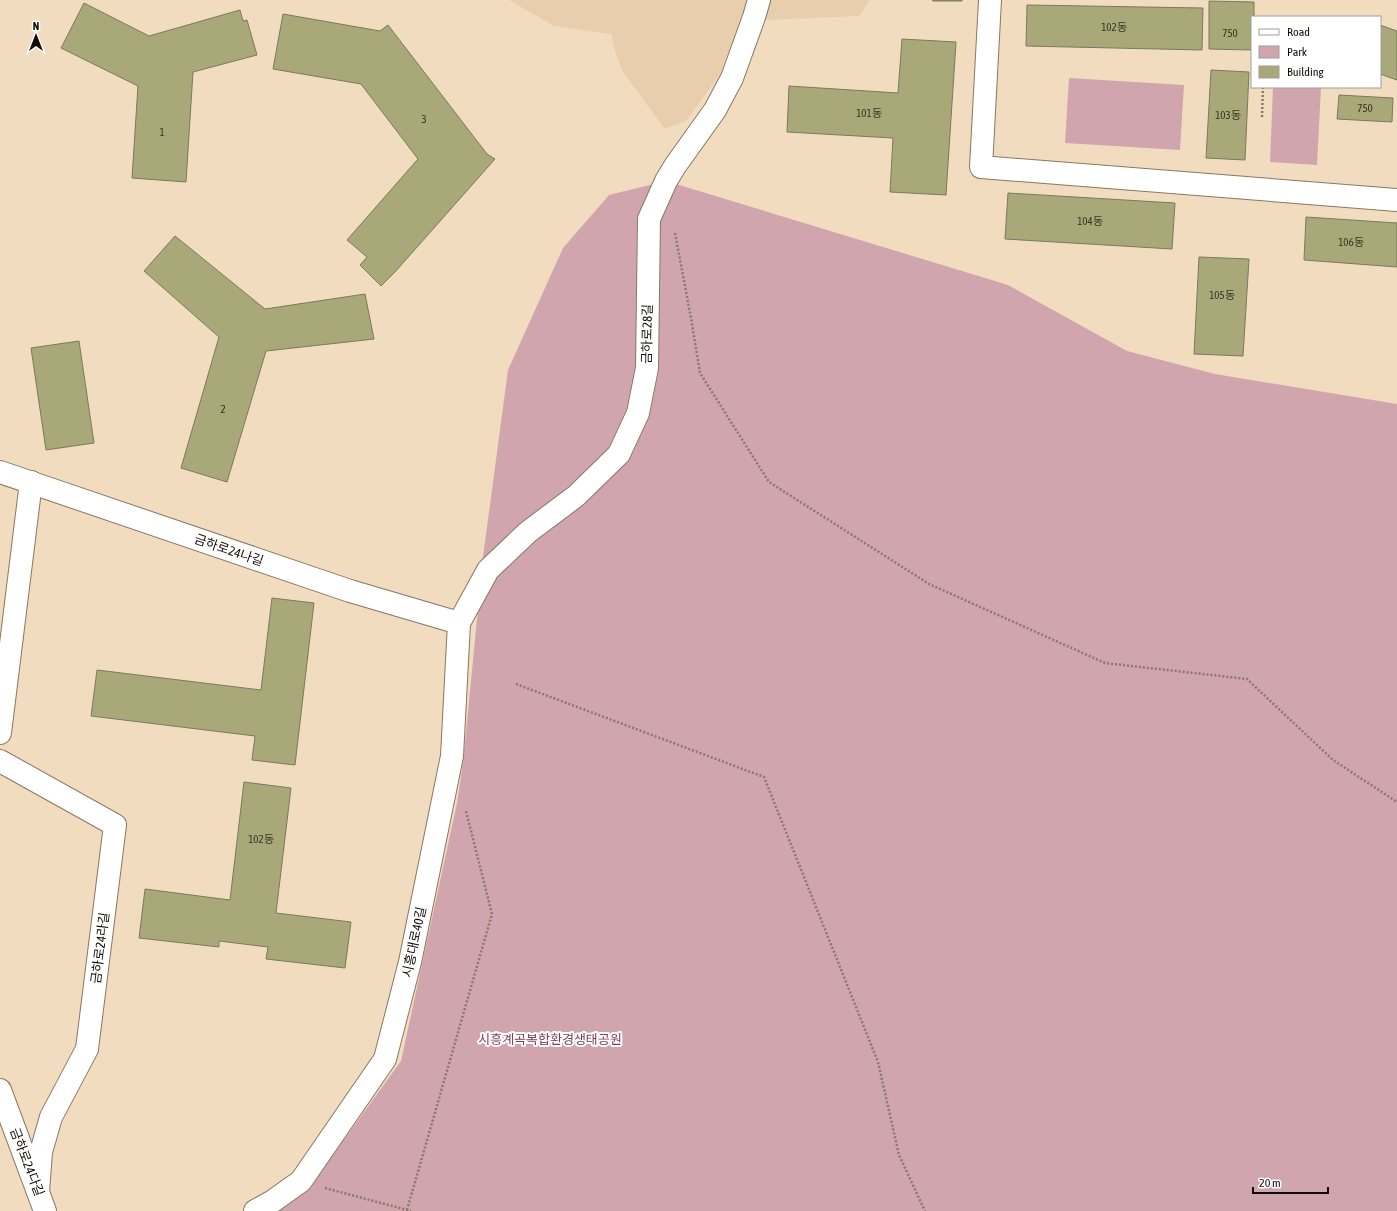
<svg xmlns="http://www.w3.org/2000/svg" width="1397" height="1211" viewBox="0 0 1397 1211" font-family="'Asap Condensed','Noto Sans KR',sans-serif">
  <rect width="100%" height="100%" fill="#f1dcc0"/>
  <g fill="#e8ceac">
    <path d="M509,0H747L745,10L720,74L687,120L665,129L623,72L616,54L611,34L554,26Z"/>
    <path d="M771,0H870L859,16L764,20Z"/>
  </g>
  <g fill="#d1a5ae">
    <path d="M1069,78L1184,85L1180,150L1065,143Z"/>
    <path d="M1273,87H1321L1317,165L1270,162Z"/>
    <path d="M666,181L1008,285L1127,351L1215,374L1397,404V1211H278L306,1192L401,1061L457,803L463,763L483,557L508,370L563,248L609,195Z"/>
  </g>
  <g fill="#a8a878" stroke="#7a7a5d">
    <path d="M932,0H962V1H933Z"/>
    <path d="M1209,1L1254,2V17H1252V50L1209,49Z"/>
    <path d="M84,3L149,36L240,10L243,21L247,20L257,55L193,72L186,182L132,178L138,86L61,48Z"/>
    <path d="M1027,5L1203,8L1202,50L1026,46Z"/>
    <path d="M283,14L380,31L388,25L487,154L495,159L395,272L381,286L360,265L367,257L347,240L418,159L361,84L273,69Z"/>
    <path d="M1380,25L1397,31V80L1380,74Z"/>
    <path d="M902,39L956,42L946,195L890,192L893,138L787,132L789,86L898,93Z"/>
    <path d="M1211,70L1249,72L1245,160L1206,158Z"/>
    <path d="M1339,95L1393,98L1392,122L1337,119Z"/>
    <path d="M1008,193L1175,203L1172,249L1005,239Z"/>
    <path d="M1306,217L1397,223V267L1304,260Z"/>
    <path d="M175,236L265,309L365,294L374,339L266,351L227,482L181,468L219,337L144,271Z"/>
    <path d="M1199,257L1249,259L1243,356L1194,354Z"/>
    <path d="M79,341L94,443L46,450L31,348Z"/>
    <path d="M272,598L314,603L295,765L252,760L255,736L91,716L97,670L261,690Z"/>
    <path d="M244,782L291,788L276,913L351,922L345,968L266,959L268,947L219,941V947L139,938L145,889L230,900Z"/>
  </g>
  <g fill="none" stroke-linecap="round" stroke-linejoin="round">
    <defs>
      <g id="minor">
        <path d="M990,0L981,167L1397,200"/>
        <path d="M0,472L350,591L459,623"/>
        <path d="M0,733L31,482"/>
        <path d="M0,761L115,825L87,1049L51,1117L41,1152L38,1192"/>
        <path d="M0,1090L45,1211"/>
        <path d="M255,1211L273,1201L301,1181L385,1059L410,962L452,756L459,623L488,570L528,532L576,496L619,454L638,413L647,368L649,219L666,181L675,166L715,110L732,78L754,17L759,0"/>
      </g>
    </defs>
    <use href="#minor" stroke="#8b775f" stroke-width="24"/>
    <g stroke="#887a67" stroke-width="2.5" stroke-dasharray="2 2" stroke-linecap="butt">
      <path d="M1262,117L1263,87"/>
      <path d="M675,233L691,318L700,373L769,482L929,584L1105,663L1247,679L1333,760L1397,802"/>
      <path d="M516,684L764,777L878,1062L899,1155L925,1211"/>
      <path d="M325,1188L411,1211"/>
      <path d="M407,1210L492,914L466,811"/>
    </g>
    <use href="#minor" stroke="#fff" stroke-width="22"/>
  </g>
  <g text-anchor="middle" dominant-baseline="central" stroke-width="4" stroke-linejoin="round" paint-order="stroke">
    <g font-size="11" fill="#383321">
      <text x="1114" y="27">102동</text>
      <text x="1230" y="33">750</text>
      <text x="1365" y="108">750</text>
      <text x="869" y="113">101동</text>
      <text x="1228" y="115">103동</text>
      <text x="424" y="119">3</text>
      <text x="162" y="132">1</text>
      <text x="1090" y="221">104동</text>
      <text x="1351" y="242">106동</text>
      <text x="1222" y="295">105동</text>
      <text x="223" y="409">2</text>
      <text x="261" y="839">102동</text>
    </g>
    <g font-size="13" fill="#130c04" stroke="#fff">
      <text transform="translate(647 334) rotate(-89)">금하로28길</text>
      <text transform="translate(229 550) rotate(19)">금하로24나길</text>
      <text transform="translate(414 942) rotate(-78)">시흥대로40길</text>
      <text transform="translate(100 948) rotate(-83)">금하로24라길</text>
      <text transform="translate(27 1162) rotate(69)">금하로24다길</text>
    </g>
    <g font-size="13" fill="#813d50" stroke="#fff">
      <text x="550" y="1039">시흥계곡복합환경생태공원</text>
    </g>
  </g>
  <rect x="1251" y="16" width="130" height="72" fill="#ffffff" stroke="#a19e9b"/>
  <rect x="1259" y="29" width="20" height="6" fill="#ffffff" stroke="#a19e9b"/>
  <text x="1287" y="36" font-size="12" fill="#130c04">Road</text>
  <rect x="1259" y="46" width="20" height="12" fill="#d1a5ae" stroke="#a19e9b"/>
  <text x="1287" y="56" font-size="12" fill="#130c04">Park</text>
  <rect x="1259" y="66" width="20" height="12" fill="#a8a878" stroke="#a19e9b"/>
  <text x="1287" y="76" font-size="12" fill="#130c04">Building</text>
  <g transform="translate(36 36)" stroke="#ffffff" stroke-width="3" paint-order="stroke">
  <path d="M0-3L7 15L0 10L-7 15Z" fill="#130c04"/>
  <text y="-6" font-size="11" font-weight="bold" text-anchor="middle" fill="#130c04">N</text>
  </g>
  <path d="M1253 1187v6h75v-6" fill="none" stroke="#130c04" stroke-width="2"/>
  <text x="1259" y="1187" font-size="12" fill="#130c04" stroke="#ffffff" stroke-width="3" paint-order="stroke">20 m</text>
</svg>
